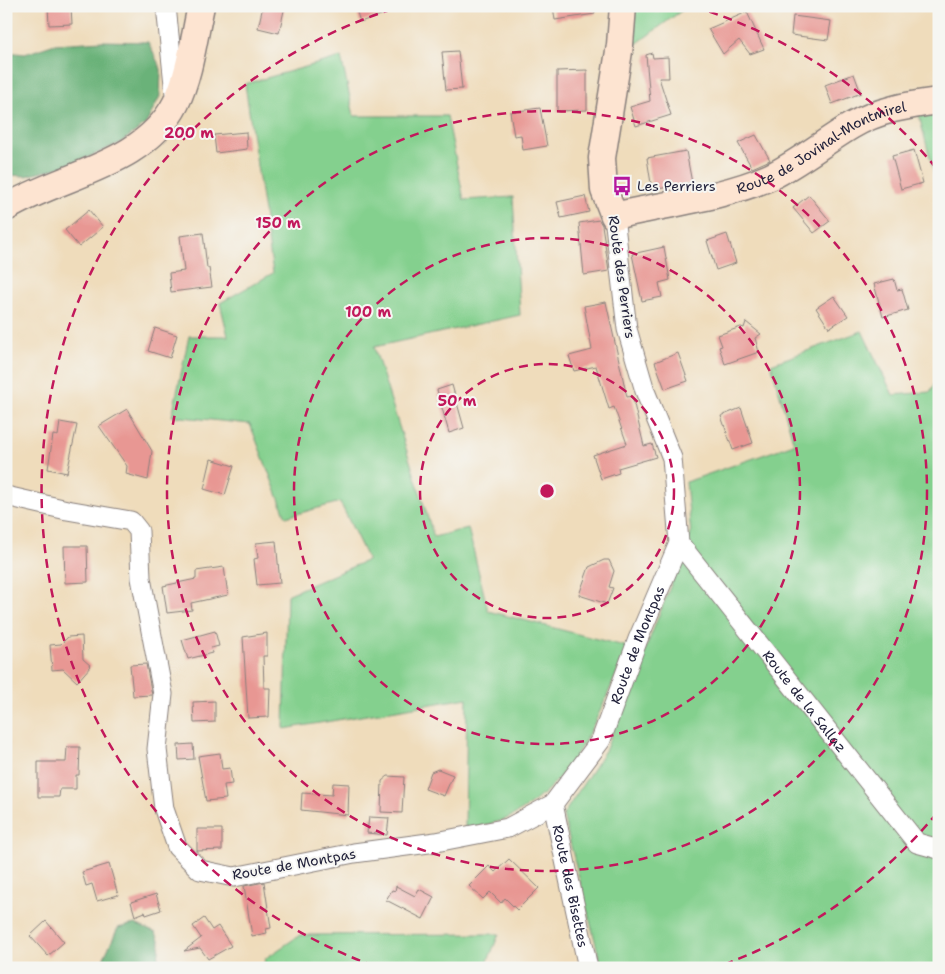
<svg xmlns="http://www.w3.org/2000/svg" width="945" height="974" viewBox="0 0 945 974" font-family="'Shantell Sans',sans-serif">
  <rect width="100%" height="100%" fill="#f6f6f2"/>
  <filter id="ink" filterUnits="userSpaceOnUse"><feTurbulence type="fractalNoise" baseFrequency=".02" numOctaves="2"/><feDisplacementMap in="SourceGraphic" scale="10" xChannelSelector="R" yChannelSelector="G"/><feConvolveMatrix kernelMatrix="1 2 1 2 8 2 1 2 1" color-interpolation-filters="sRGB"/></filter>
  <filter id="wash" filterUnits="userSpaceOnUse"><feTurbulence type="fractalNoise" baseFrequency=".0096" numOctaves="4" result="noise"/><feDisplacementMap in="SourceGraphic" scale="20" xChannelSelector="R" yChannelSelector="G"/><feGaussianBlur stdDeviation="1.12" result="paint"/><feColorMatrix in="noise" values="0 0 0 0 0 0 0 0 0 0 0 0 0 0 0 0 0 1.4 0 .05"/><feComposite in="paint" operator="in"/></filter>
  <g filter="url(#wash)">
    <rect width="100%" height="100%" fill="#efdcbb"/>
    <g fill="#84d08e" stroke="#537964">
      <path d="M632,6H688L632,47Z"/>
      <path d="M341,57L354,116H447L464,200L513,197L520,315L374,347L434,537L468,528L488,611L628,647C600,711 577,781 512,816C499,823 479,826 465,830L467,698L284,729L287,595L368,560L340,502L286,517L250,424L172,416L189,336H228L220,303L273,273L245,84Z"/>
      <path d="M939,110V192L918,112Z"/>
      <path d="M862,331L893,395L930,392L939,376V968H602L563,815L606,749L691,534L686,482L794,444L771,364Z"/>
      <path d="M499,934L485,968H262L266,958L300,935Z"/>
    </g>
    <g fill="#6bb279" stroke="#466a5a">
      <path d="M102,41L148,42L161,69L160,96L146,124L120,143L71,165L26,176L6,175V52L25,54L55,44Z"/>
      <path d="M135,924L156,933L160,942L157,968H99L118,928Z"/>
    </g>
    <g id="blocks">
      <g fill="#e89793">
        <path d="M48,6H71L72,24L49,25Z"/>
        <path d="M263,6H285L279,33L258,28Z"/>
        <path d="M355,6H399V9L360,22Z"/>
        <path d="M553,6H594L595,14L555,20Z"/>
        <path d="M747,12L764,49L750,54L739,40L723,54L708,29Z"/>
        <path d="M793,16L831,21L828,40L791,35Z"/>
        <path d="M458,51L462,89L446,90L442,52Z"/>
        <path d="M652,53L653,58L668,57L669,78H659L671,115L636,126L630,107L650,101L646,55Z"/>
        <path d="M587,70V110L557,111V71Z"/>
        <path d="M854,74L861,93L832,104L825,85Z"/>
        <path d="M540,108L547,146L523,150L521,135L514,136L510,112Z"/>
        <path d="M246,132L247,149L216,153L214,135Z"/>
        <path d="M756,135L770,160L752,168L738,143Z"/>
        <path d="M914,150L923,183L901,189L892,156Z"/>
        <path d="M686,151L692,183L652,190L647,158Z"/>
        <path d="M809,195L830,221L814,233L793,208Z"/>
        <path d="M585,196L589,212L561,218L557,202Z"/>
        <path d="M89,210L103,227L79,247L65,230Z"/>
        <path d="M599,220L602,225L609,271L584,275L579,223Z"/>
        <path d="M203,233L207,268H209L212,287L171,292L169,273L184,271L180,236Z"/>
        <path d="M727,234L736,263L716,270L707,241Z"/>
        <path d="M664,247L670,280L659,283L662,297L642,301L632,254Z"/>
        <path d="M894,279L897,290L902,289L908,310L883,317L874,284Z"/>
        <path d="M834,296L848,316L829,328L816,308Z"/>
        <path d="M606,302L627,397L632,396L644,446L652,444L656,457L618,468L619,473L601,479L593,455L627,444L614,407L609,409L596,366L574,371L569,356L592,350L584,306Z"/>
        <path d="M746,322L761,334L755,338L759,352L725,364L719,347L722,346L718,335L741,327L744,328Z"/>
        <path d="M155,328L177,335L170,358L148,351Z"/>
        <path d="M678,353L688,381L665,389L655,362Z"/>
        <path d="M452,385L464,428L449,433L437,390Z"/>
        <path d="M741,408L753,443L733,450L721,416Z"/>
        <path d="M127,409L152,451L148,480L126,474L127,466L99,426Z"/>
        <path d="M60,422L77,425L67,473L48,469L53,435L58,436Z"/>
        <path d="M211,459L234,466L225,495L204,489Z"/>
        <path d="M276,541L280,583L257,585L254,559L258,558L256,543Z"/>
        <path d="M64,546H87L88,582L65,583Z"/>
        <path d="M609,560L614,571L609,587L613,588L607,604L579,595L589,567L604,560Z"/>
        <path d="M224,567L228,595L191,603L192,610L167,613L163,586L196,579V571Z"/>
        <path d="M215,631L219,646L211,648L212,653L188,659L182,640Z"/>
        <path d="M267,633V656H263L264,688H270L269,717L248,718L243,637Z"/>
        <path d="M82,636L83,659L91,666L77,682L63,669L52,670L50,645L61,644L68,637Z"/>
        <path d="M146,664L152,695L133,696L130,665Z"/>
        <path d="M215,701V722L194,723L193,702Z"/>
        <path d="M193,744L194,759L179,760L178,745Z"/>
        <path d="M67,747H80L79,775H76V789H60L59,797H38V762H66Z"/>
        <path d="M220,753L222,769L230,768L232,784L224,785L226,799L206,801L198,756Z"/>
        <path d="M438,769L453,775L444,796L425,789L431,772Z"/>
        <path d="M388,776L404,777L402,813L381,812L382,781Z"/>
        <path d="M333,783L349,784L348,815L301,810L302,793L332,795Z"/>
        <path d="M369,817L389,818L387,835L367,833Z"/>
        <path d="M197,829H222V850L197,851Z"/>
        <path d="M509,859L539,888L517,910L505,898L501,903L490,892L483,899L469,886L489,866L495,872Z"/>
        <path d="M109,864L118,895L97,901L92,884L86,886L82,872Z"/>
        <path d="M264,882L271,928L266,929L267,933L252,936L244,886Z"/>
        <path d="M396,886L415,896L419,889L434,897L423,919L386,900L392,890L395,891Z"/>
        <path d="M156,894L161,910L146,915L145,912L135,916L131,902Z"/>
        <path d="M204,918L212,930L218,926L231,946L208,959L200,948L184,951L201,938L193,926Z"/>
        <path d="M46,921L64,942L48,956L30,936Z"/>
      </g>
    </g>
  </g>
  <g filter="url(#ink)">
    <use href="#blocks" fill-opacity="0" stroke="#887f7b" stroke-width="1"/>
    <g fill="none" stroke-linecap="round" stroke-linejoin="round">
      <defs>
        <g id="street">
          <path d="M166,6L175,94"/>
          <path id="s1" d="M6,496L67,510L131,521L139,531L141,578L163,694L157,749L164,809L177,847L200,870L234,877L354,853L436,842L508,828L553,804L601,740L638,639L679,543L672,458L645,391L627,329L614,216"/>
          <path id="s2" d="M679,543L917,843L939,849"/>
          <path id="s3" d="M553,804L588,968"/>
        </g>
        <g id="secondary">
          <path id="s4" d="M623,6L620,45L602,158L604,190L614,216C665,204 722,198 770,177C799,163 824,142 851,126C878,110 908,105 939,101"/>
          <path d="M6,208C61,174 144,166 176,103C190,74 194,37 201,6"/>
        </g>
      </defs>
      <use href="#street" stroke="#887f7b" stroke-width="21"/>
      <use href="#secondary" stroke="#887f7b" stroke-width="29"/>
      <use href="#street" stroke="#fff" stroke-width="19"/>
      <use href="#secondary" stroke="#fde4d1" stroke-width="26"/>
    </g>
  </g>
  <g fill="none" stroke="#c2185b" stroke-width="2.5" stroke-dasharray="9 6">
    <circle cx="547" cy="491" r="127"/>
    <circle cx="547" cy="491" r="253"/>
    <circle cx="547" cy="491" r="380"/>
    <path d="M937 813A506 506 0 0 1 720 966M374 966A506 506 0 0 1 399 7M695 7A506 506 0 0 1 937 169"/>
  </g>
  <defs>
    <symbol id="bus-bare" viewBox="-9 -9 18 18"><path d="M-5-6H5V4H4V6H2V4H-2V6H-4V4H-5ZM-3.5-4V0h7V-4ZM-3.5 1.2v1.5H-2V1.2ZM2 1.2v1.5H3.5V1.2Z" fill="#b5179e" stroke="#f6f6f2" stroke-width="2.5" paint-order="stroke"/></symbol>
  </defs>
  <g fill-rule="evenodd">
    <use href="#bus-bare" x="608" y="172" width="28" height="28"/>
  </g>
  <g text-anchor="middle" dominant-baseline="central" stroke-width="4" stroke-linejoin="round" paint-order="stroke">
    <g font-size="14" fill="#22223b" stroke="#f6f6f2">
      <text stroke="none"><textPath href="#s4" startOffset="434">Route de Jovinal-Montmirel</textPath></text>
      <text transform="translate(622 277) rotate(82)">Route des Perriers</text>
      <text stroke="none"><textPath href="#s1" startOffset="1040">Route de Montpas</textPath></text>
      <text stroke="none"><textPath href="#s2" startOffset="202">Route de la Sallaz</textPath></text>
      <text transform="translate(294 864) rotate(-10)">Route de Montpas</text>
      <text stroke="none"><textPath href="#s3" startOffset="84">Route des Bisettes</textPath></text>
    </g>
    <g font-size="14" fill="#22223b" stroke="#f6f6f2" text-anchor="start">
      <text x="637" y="186">Les Perriers</text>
    </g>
  </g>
  <circle cx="547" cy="491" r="8" fill="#c2185b" stroke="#f6f6f2" stroke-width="2.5"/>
  <g font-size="15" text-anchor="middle" font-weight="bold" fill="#c2185b" stroke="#f6f6f2" stroke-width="4" stroke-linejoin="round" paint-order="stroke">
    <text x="189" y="138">200 m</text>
    <text x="278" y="228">150 m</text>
    <text x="368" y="317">100 m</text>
    <text x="457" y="406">50 m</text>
  </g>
  <rect width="945" height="974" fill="none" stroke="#f6f6f2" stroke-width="25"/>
</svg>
